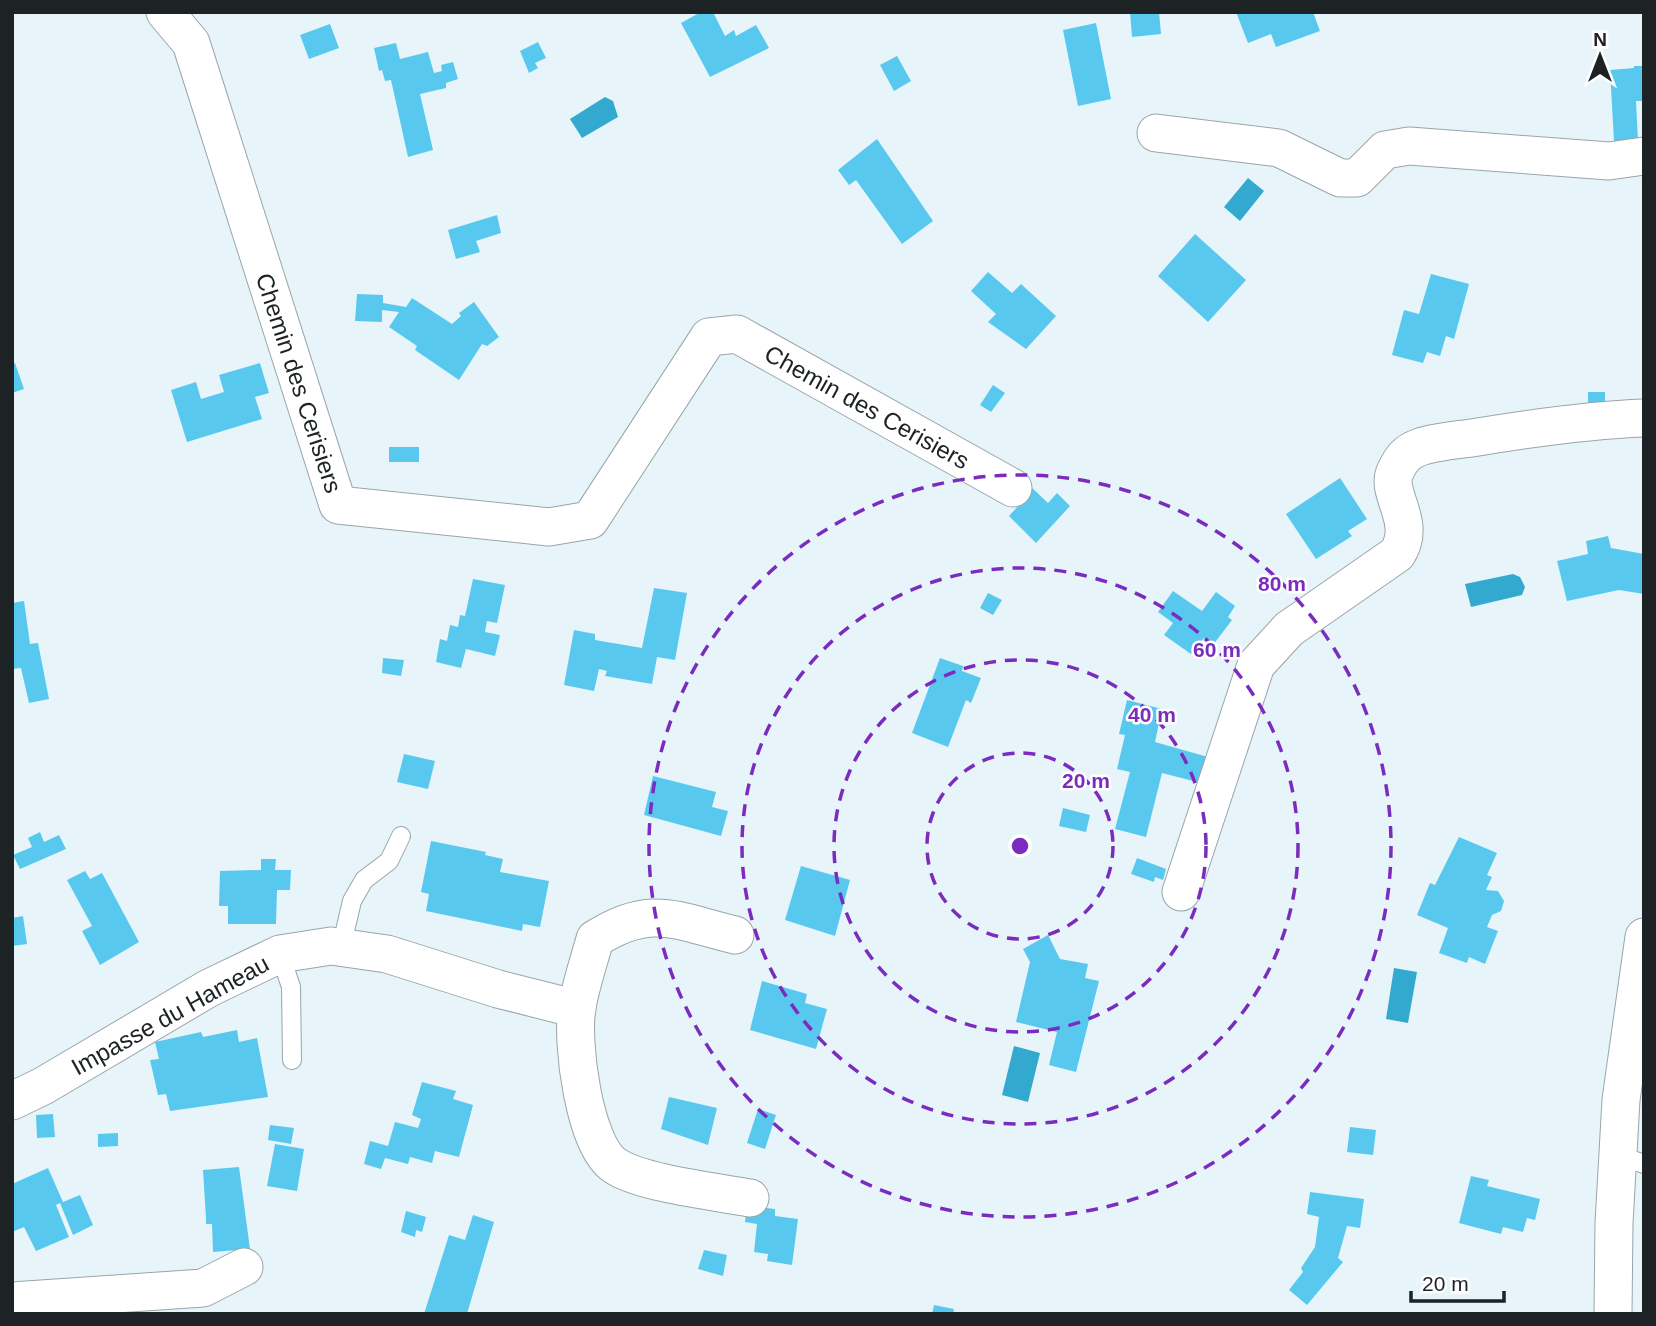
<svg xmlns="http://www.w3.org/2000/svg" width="1656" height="1326" viewBox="0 0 1656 1326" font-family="Arial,sans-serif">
  <rect width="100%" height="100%" fill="#e7f5fa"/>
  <g fill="#34a9cf">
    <path d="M605,97L613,101L618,117L582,138L570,119Z"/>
    <path d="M1248,178L1264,191L1240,221L1224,207Z"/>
    <path d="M1513,574L1520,577L1525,587L1522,595L1471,607L1465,584Z"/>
    <path d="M1394,968L1417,972L1408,1023L1386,1019Z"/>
    <path d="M1014,1046L1040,1053L1028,1102L1002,1095Z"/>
  </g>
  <g fill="#59c8ef">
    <path d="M701,12H713L725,36L734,30L736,36L756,25L769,48L710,77L681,23Z"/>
    <path d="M1130,12H1159L1161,34L1132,37Z"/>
    <path d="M1236,12H1313L1320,31L1276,47L1271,34L1248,43Z"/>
    <path d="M1096,23L1111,99L1078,106L1063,30Z"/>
    <path d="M330,24L339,48L309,59L300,35Z"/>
    <path d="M538,42L546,58L535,63L538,68L529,73L520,51Z"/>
    <path d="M396,43L400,59L428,52L434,73L442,71L441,65L453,62L458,79L446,83V88L420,94L433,150L408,157L391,80L385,81L382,70L379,71L374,48Z"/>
    <path d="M897,56L911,81L894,91L880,65Z"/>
    <path d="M1634,66H1644V101H1636L1638,141H1614L1610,70L1634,68Z"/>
    <path d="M877,139L933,221L902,244L856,180L849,185L838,170Z"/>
    <path d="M497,215L501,233L476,241L480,252L456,259L448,230Z"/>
    <path d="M1195,234L1246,280L1208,322L1158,276Z"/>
    <path d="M988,272L1012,293L1021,284L1056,316L1026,349L988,322L996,314L971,291Z"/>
    <path d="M1431,274L1469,284L1454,339L1446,336L1440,356L1427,352L1423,363L1392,355L1404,310L1419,314Z"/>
    <path d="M357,294L383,295V303L406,307L412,298L452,324L461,316L459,313L474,302L499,337L487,346L482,344L459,380L415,350L417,346L389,327L399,312L382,310V322L355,321Z"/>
    <path d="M15,363L24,389L12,393V364Z"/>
    <path d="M260,363L269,393L255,397L262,419L187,442L171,390L196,382L201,399L224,392L219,375Z"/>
    <path d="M993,385L1005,393L991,412L980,405Z"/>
    <rect x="1588" y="392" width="17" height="20"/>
    <rect x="389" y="447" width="30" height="15"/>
    <path d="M1340,478L1367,519L1348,531L1352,536L1316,559L1286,514Z"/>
    <path d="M1028,484L1048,503L1057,493L1070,506L1036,543L1009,516L1019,505L1014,499Z"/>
    <path d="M1608,536L1611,548L1644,554V594L1619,590L1567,601L1557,561L1588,554L1586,541Z"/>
    <path d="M473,579L505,585L497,623L487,621L485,632L500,635L495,656L466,649L461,668L436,662L440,639L447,641L450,625L458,627L460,615L465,616Z"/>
    <path d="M654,588L687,593L675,660L657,657L652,684L605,676L607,671L599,669L594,691L564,685L574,630L595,634V640L642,648Z"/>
    <path d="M1173,591L1202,611L1216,592L1235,606L1228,617L1232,620L1213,645L1204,638L1191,654L1164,635L1173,623L1158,612Z"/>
    <path d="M988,593L1002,600L993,615L980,608Z"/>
    <path d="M24,601L30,644L38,643L49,699L29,703L21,668L12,669V603Z"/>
    <path d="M383,658L404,660L401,676L382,673Z"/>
    <path d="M940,658L963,666L962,671L981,678L971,703L966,700L948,747L912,733Z"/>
    <path d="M1127,700L1162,709L1155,742L1208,757L1197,782L1162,773L1146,837L1115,829L1130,772L1117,769L1125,735L1119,734Z"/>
    <path d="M404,754L435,761L428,789L397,782Z"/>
    <path d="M653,776L716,792L712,807L728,811L721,836L644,815Z"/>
    <path d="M1063,808L1090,815L1086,832L1059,826Z"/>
    <path d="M40,832L44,842L59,835L66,849L20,869L13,855L32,847L28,838Z"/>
    <path d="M1459,837L1497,853L1487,875L1492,877L1486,890L1498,891L1504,901L1501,911L1492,915L1487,927L1498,931L1485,964L1469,957L1467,963L1439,953L1448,928L1417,915L1430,883L1435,885Z"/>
    <path d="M431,841L486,852L485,855L503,859L500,872L549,881L540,927L523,924L522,931L426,911L429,894L421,892Z"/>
    <path d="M1137,858L1166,869L1163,880L1155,877L1154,882L1131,874Z"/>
    <path d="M261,859H276L275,870H291L290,890H277L276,924H228V906H219L220,871L261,870Z"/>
    <path d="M801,866L850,880L835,936L785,920Z"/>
    <path d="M85,871L90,879L102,873L139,942L100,965L82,931L92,926L67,880Z"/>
    <path d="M23,916L27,944L12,946V918Z"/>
    <path d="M1048,935L1060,959L1088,964L1085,978L1099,981L1076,1072L1049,1065L1057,1032L1016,1022L1030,962L1023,949Z"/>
    <path d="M762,981L807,994L805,1003L827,1009L816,1049L750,1030Z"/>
    <path d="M237,1030L239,1042L257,1038L268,1097L170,1111L166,1094L158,1095L150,1060L159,1059L155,1042L201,1032L203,1037Z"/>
    <path d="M422,1082L456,1091L453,1099L473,1105L459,1157L435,1151L432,1163L410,1157L408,1164L385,1158L381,1169L364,1164L370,1141L388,1146L395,1122L418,1128L421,1119L412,1115Z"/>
    <path d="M669,1097L717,1108L708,1145L661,1129Z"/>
    <path d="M758,1109L776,1115L765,1149L747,1143Z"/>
    <path d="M53,1114L55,1137L37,1138L36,1115Z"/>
    <path d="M270,1125L294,1128L291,1144L268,1140Z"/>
    <path d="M1350,1127L1376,1130L1373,1155L1347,1152Z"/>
    <path d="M118,1133V1146L98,1147V1134Z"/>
    <path d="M275,1144L304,1149L297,1191L267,1186Z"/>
    <path d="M239,1167L250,1249L213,1252L212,1224H206V1218L203,1170Z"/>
    <path d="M48,1168L63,1202L80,1195L93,1225L73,1235L60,1203L56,1205L69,1237L36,1251L24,1227L12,1232V1184Z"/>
    <path d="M1471,1176L1489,1180L1487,1186L1540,1199L1535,1220L1527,1218L1523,1232L1503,1227L1501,1234L1459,1223Z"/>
    <path d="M1310,1192L1364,1199L1360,1228L1347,1226L1338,1258L1343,1262L1307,1305L1289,1290L1303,1272L1301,1268L1315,1247L1319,1217L1307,1214Z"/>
    <path d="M747,1206L775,1209V1216L798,1219L792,1265L767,1261L768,1254L754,1252L757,1224L745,1222Z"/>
    <path d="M406,1211L426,1217L422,1232L416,1230L415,1237L401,1232Z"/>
    <path d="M473,1215L494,1222L467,1314H424L449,1235L465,1240Z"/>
    <path d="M704,1250L727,1255L723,1276L698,1269Z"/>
    <path d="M934,1305L954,1309L953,1314H932Z"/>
  </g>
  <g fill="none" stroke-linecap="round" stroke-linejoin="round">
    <defs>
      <g id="service">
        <path d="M341,948L352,901L364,880L389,861L401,836"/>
        <path d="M280,954L291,987L292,1060"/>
        <path d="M1618,1155L1644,1164"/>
      </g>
      <g id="minor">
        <path d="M165,12L191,43L338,505L549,527L590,520L709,337L737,334L1013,488"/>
        <path d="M1156,133L1279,148L1340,178H1357L1385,150L1409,146L1609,161L1644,156"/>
        <path d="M1181,892L1256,665L1289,629L1397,554C1418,522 1385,494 1395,472C1401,459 1406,452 1420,447C1438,441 1460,440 1478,437C1533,428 1588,420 1644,418"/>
        <path d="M735,935C676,921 651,903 595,939C589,961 581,984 577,1007C571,1042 584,1144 614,1165C639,1183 717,1192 750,1198"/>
        <path d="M12,1101L43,1086L209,988L280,954L331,946L387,954L498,989L577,1009"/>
        <path d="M12,1301L203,1288L244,1267"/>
        <path d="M1613,1314L1614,1223L1621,1100L1644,937"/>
      </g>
    </defs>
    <use href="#service" stroke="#99a5aa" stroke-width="20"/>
    <use href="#minor" stroke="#99a5aa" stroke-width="39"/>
    <use href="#service" stroke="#fff" stroke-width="18"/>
    <use href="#minor" stroke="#fff" stroke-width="37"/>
  </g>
  <g fill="none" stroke="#7b2cbf" stroke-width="3.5" stroke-dasharray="12 9">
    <circle cx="1020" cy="846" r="93"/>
    <circle cx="1020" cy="846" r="186"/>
    <circle cx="1020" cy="846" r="278"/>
    <circle cx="1020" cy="846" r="371"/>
  </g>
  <g text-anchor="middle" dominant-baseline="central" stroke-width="5" stroke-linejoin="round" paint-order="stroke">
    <g font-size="24" fill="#1d2224" stroke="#fff">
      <text transform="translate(299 383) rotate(72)">Chemin des Cerisiers</text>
      <text transform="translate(867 407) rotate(29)">Chemin des Cerisiers</text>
      <text transform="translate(170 1015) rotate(-29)">Impasse du Hameau</text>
    </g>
  </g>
  <circle cx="1020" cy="846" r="10" fill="#7b2cbf" stroke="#fff" stroke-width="3.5"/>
  <g font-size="21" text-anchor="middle" font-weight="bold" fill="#7b2cbf" stroke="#fff" stroke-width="5" stroke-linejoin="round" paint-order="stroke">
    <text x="1282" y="591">80 m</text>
    <text x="1217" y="657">60 m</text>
    <text x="1152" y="722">40 m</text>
    <text x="1086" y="788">20 m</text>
  </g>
  <rect width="1656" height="1326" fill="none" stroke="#1d2224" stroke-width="28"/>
  <g transform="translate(1600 56)" stroke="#ffffff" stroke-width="5" paint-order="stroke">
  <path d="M0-5L12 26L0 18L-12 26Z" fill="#1d2224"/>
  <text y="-10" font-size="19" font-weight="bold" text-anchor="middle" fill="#1d2224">N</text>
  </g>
  <path d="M1411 1291v10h93v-10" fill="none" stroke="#1d2224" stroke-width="3.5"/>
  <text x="1422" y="1291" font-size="21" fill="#1d2224" stroke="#ffffff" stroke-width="5" paint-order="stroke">20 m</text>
</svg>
